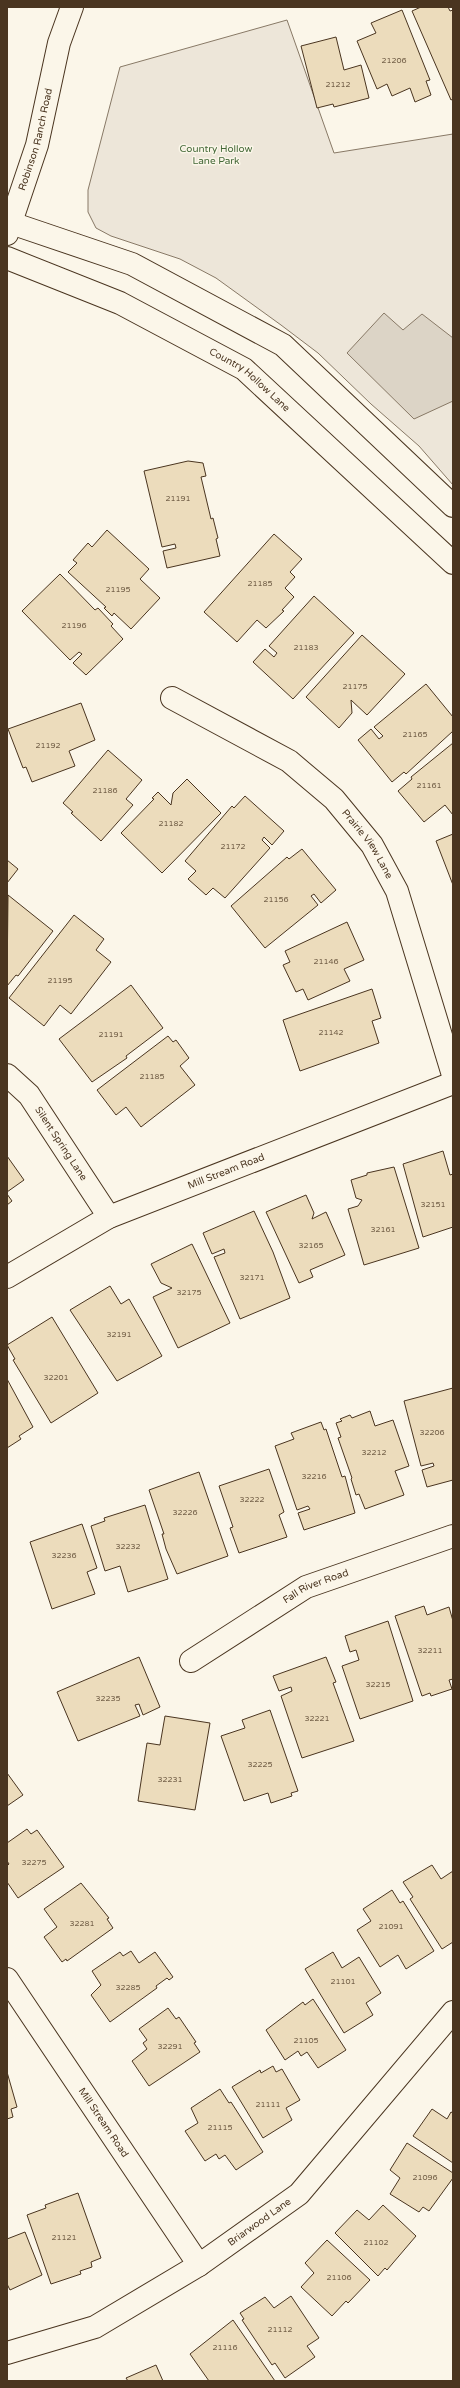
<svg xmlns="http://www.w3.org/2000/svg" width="460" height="2388" viewBox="0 0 460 2388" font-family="'Varela Round',sans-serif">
  <rect width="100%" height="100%" fill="#fbf6e9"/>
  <path fill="#ede6d9" stroke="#887966" d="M287,20L334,153L453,134V485L419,446L371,404L318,353L281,325L216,278L180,259L111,236L96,228L88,212V190L120,67Z"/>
  <path fill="#dcd4c6" stroke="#887966" d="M384,313L403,330L422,314L453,338V401L414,419L347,353Z"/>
  <g fill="#ecdcbc" stroke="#4a3520">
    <path d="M421,7H448L450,11L453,10V99L451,100L412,11Z"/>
    <path d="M402,10L430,80L426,81L431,95L415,102L410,88L392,96L387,84L377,89L357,41L376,33L371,23Z"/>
    <path d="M336,37L344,70L361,65L369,98L334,107L333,104L317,108L301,46Z"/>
    <path d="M188,461L203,463L206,476L201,477L211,519L213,518L218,538L216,539L220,556L167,568L163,551L176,548L175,544L162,547L144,471Z"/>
    <path d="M107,530L149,569L140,579L160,598L131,629L114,613L112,616L104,608L106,607L68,572L77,563L73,560L88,543L92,547Z"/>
    <path d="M274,534L302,559L290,572L295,577L285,588L294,597L282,610L284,611L266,628L257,620L237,642L204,612Z"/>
    <path d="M60,574L95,610L98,608L113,624L111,626L123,639L86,675L73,663L82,654L79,652L70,660L22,611Z"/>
    <path d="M314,596L354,633L293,699L253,662L265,649L274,657L277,653L269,646Z"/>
    <path d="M362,635L405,674L367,715L351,700L352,713L339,728L306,697Z"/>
    <path d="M426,684L453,717V731L406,774L404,772L392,782L358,740L371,729L379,739L383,736L374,727Z"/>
    <path d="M81,703L95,740L69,751L75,766L32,782L26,767L23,768L8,729Z"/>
    <path d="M453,743V815L445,805L424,822L398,791L412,779L411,777Z"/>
    <path d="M108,750L142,780L126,799L133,805L101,841L71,813L73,812L63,803Z"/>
    <path d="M187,779L221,813L162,873L121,833L154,799L152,798L158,792L171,805L173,793Z"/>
    <path d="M245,796L284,831L272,845L264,837L262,840L270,848L225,898L213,888L206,895L188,879L196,871L185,861L232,806L234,808Z"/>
    <path d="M453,834V885L436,841Z"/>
    <path d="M302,849L336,890L321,903L314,894L311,896L318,905L265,948L231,906L287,857L289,859Z"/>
    <path d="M7,860L18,869L7,883Z"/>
    <path d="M8,895L53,931L18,976L16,975L7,986Z"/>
    <path d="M74,915L104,939L96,950L111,962L71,1014L60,1005L44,1026L9,998Z"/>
    <path d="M347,922L364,960L344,969L350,981L308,1000L303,989L296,992L283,965L290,962L285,951Z"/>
    <path d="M131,985L163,1028L126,1056L127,1058L92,1082L59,1039Z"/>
    <path d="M372,989L381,1018L372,1021L379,1043L300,1071L283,1020Z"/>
    <path d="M168,1036L173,1042L176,1040L189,1058L180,1066L195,1085L141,1127L126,1107L116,1115L97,1090Z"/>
    <path d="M443,1151L450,1175L453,1174V1227L423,1237L403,1164Z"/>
    <path d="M7,1156L24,1180L7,1192Z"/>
    <path d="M394,1167L419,1248L364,1265L348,1209L358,1206L362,1200L356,1198L351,1180L367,1175V1173Z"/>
    <path d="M7,1194L12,1201L7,1205Z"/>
    <path d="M306,1195L314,1213L312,1219L326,1212L345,1255L310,1270L313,1277L299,1283L266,1212Z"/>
    <path d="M254,1211L273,1252L290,1298L240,1319L214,1257L225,1253L224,1249L212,1254L203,1233Z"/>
    <path d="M192,1244L230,1323L178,1348L153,1297L172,1288L161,1283L151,1264Z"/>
    <path d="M110,1286L121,1304L129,1299L162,1356L117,1381L70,1310Z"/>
    <path d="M52,1317L98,1393L51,1423L13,1360L15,1359L7,1345Z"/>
    <path d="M7,1379L33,1427L19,1436L21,1439L7,1448Z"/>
    <path d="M453,1388V1480L427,1487L422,1470L434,1466L433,1463L421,1466L404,1401Z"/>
    <path d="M370,1411L375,1426L393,1420L409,1466L395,1471L404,1495L365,1509L359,1494L356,1495L351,1479L352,1478L338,1438L341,1437L336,1423L342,1421L340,1419L350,1415L352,1418Z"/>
    <path d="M321,1422L324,1430L326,1429L342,1477L345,1476L355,1513L304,1530L298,1513L310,1509L308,1506L297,1510L275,1446L294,1439L291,1433Z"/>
    <path d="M269,1469L284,1512L279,1515L287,1537L239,1553L230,1528L233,1527L219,1486Z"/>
    <path d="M199,1472L228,1556L177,1574L166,1549L162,1534H164L149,1490Z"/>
    <path d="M145,1505L168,1579L128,1592L120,1566L105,1571L91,1526L105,1521L104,1518Z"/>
    <path d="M82,1524L97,1568L87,1572L95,1594L52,1609L30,1542Z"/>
    <path d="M424,1606L427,1615L449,1607L453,1621V1679L449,1680L452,1689L431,1696L430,1693L422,1696L395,1616Z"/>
    <path d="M388,1621L413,1701L360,1719L342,1666L359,1660L356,1650L350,1652L345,1636Z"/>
    <path d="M139,1657L160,1707L143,1715L139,1704L135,1705L140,1716L78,1741L57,1692Z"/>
    <path d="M326,1657L336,1682L333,1683L354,1741L302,1758L281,1696L292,1691L291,1687L279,1691L273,1676Z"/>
    <path d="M270,1710L298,1791L291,1793L292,1796L271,1803L268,1793L244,1801L221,1736L245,1728L242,1720Z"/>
    <path d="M165,1716L210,1723L195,1810L138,1801L147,1743L160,1745Z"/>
    <path d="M7,1773L23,1795L7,1806Z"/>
    <path d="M27,1829L31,1834L37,1830L64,1867L18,1898L7,1882V1866L9,1864L7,1861V1843Z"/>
    <path d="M432,1865L441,1879L453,1871V1942L442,1949L410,1899L413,1897L403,1882Z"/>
    <path d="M81,1883L109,1918L107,1919L113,1928L67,1961L66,1959L62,1962L44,1937L57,1927L44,1909Z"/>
    <path d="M392,1890L400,1903L403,1901L434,1951L406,1969L398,1955L380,1967L357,1930L371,1921L363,1909Z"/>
    <path d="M131,1951L139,1963L155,1952L173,1977L169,1980L167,1978L156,1986L157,1988L110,2022L91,1995L101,1985L92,1971L120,1952L123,1956Z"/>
    <path d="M333,1952L342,1968L359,1957L381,1993L366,2003L373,2015L344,2033L305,1969Z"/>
    <path d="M313,1999L346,2050L318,2068L307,2052L301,2056L298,2051L285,2060L266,2030L303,2002L305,2005Z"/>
    <path d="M168,2008L176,2019L179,2017L196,2042L194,2043L200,2052L149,2086L132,2061L147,2049L143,2043L147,2040L139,2029Z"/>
    <path d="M273,2066L276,2072L282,2069L300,2100L286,2108L292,2120L263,2138L232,2087L260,2070L261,2073Z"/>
    <path d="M7,2072L17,2107L11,2109L13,2117L7,2119Z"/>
    <path d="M220,2089L229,2103L231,2102L263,2152L236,2170L225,2155L219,2159L216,2154L205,2161L185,2131L198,2123L191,2108Z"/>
    <path d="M432,2109L447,2119L451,2112L453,2113V2163L413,2136Z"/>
    <path d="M407,2143L453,2173V2178L429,2211L423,2207L419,2212L390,2194L400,2178L390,2170Z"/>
    <path d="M78,2193L101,2258L91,2262L92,2267L80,2271L81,2274L51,2284L27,2215L46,2208L45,2205Z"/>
    <path d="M383,2205L416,2236L387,2270L385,2268L378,2276L335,2233L357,2210L369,2220Z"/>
    <path d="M25,2232L42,2275L10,2290L7,2284V2239Z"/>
    <path d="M327,2240L370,2280L348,2303L346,2301L332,2316L301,2287L314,2273L305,2263Z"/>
    <path d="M291,2296L319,2338L307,2346L315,2357L285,2378L275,2363L272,2365L242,2320L244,2319L240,2313L265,2297L274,2308Z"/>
    <path d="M233,2320L275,2381H209L190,2354Z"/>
    <path d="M156,2365L163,2381H128L126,2378Z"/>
  </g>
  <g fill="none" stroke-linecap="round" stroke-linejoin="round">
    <defs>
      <g id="minor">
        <path id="s1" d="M172,698L289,761L334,799L372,845L397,891L453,1075"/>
        <path id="s2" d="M7,1075L29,1095L109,1217"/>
        <path id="s3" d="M7,1277L109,1217L453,1083"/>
        <path id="s4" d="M191,1661L306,1587L453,1536"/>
        <path id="s5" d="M7,1979L199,2265"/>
        <path id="s6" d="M7,2353L95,2327L199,2265L299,2194L453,2012"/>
      </g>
      <g id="tertiary">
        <path d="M11,223L132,264L283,345L453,506"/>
        <path id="s7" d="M7,234L37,145L59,43L72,7"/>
        <path id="s8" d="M7,258L120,303L244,369L453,563"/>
      </g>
    </defs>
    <use href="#minor" stroke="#4a3520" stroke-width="24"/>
    <use href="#tertiary" stroke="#4a3520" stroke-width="24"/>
    <use href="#minor" stroke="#fbf6e9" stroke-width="22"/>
    <use href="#tertiary" stroke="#fbf6e9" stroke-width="22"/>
  </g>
  <g text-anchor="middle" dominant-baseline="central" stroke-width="3" stroke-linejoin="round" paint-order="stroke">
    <g font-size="8" fill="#725f47">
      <text x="394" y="60">21206</text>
      <text x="338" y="84">21212</text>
      <text x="178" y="498">21191</text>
      <text x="260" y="583">21185</text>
      <text x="118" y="589">21195</text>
      <text x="74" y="625">21196</text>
      <text x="306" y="647">21183</text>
      <text x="355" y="686">21175</text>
      <text x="415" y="734">21165</text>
      <text x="48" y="745">21192</text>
      <text x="429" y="785">21161</text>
      <text x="105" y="790">21186</text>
      <text x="171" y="823">21182</text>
      <text x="233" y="846">21172</text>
      <text x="276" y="899">21156</text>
      <text x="326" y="961">21146</text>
      <text x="60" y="980">21195</text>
      <text x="331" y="1032">21142</text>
      <text x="111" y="1034">21191</text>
      <text x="152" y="1076">21185</text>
      <text x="433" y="1204">32151</text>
      <text x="383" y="1229">32161</text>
      <text x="311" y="1245">32165</text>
      <text x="252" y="1277">32171</text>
      <text x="189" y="1292">32175</text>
      <text x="119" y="1334">32191</text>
      <text x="56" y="1377">32201</text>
      <text x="432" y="1432">32206</text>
      <text x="374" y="1452">32212</text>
      <text x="314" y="1476">32216</text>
      <text x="252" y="1499">32222</text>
      <text x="185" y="1512">32226</text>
      <text x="128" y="1546">32232</text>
      <text x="64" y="1555">32236</text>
      <text x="430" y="1650">32211</text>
      <text x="378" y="1684">32215</text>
      <text x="108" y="1698">32235</text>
      <text x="317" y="1718">32221</text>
      <text x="260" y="1764">32225</text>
      <text x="170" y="1779">32231</text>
      <text x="34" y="1862">32275</text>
      <text x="82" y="1923">32281</text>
      <text x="391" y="1926">21091</text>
      <text x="343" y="1981">21101</text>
      <text x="128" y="1987">32285</text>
      <text x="306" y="2040">21105</text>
      <text x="170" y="2046">32291</text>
      <text x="268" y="2104">21111</text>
      <text x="220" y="2127">21115</text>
      <text x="425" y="2177">21096</text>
      <text x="64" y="2237">21121</text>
      <text x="376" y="2242">21102</text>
      <text x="339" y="2277">21106</text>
      <text x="280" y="2329">21112</text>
      <text x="225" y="2347">21116</text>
    </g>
    <g font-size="10" fill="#4a3520" stroke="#fbf6e9">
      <text stroke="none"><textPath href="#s7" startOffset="99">Robinson Ranch Road</textPath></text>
      <text stroke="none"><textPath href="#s8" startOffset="273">Country Hollow Lane</textPath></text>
      <text stroke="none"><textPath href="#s1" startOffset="248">Prairie View Lane</textPath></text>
      <text stroke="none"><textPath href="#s2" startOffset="88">Silent Spring Lane</textPath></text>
      <text stroke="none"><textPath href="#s3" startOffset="244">Mill Stream Road</textPath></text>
      <text stroke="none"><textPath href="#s4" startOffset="146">Fall River Road</textPath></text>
      <text stroke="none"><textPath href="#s5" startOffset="173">Mill Stream Road</textPath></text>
      <text stroke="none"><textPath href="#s6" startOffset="287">Briarwood Lane</textPath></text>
    </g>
    <g font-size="10" fill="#436837" stroke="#fbf6e9">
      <text x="216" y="149">Country Hollow<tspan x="216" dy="12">Lane Park</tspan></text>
    </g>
  </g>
  <rect width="460" height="2388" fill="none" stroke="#4a3520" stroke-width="16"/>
</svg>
